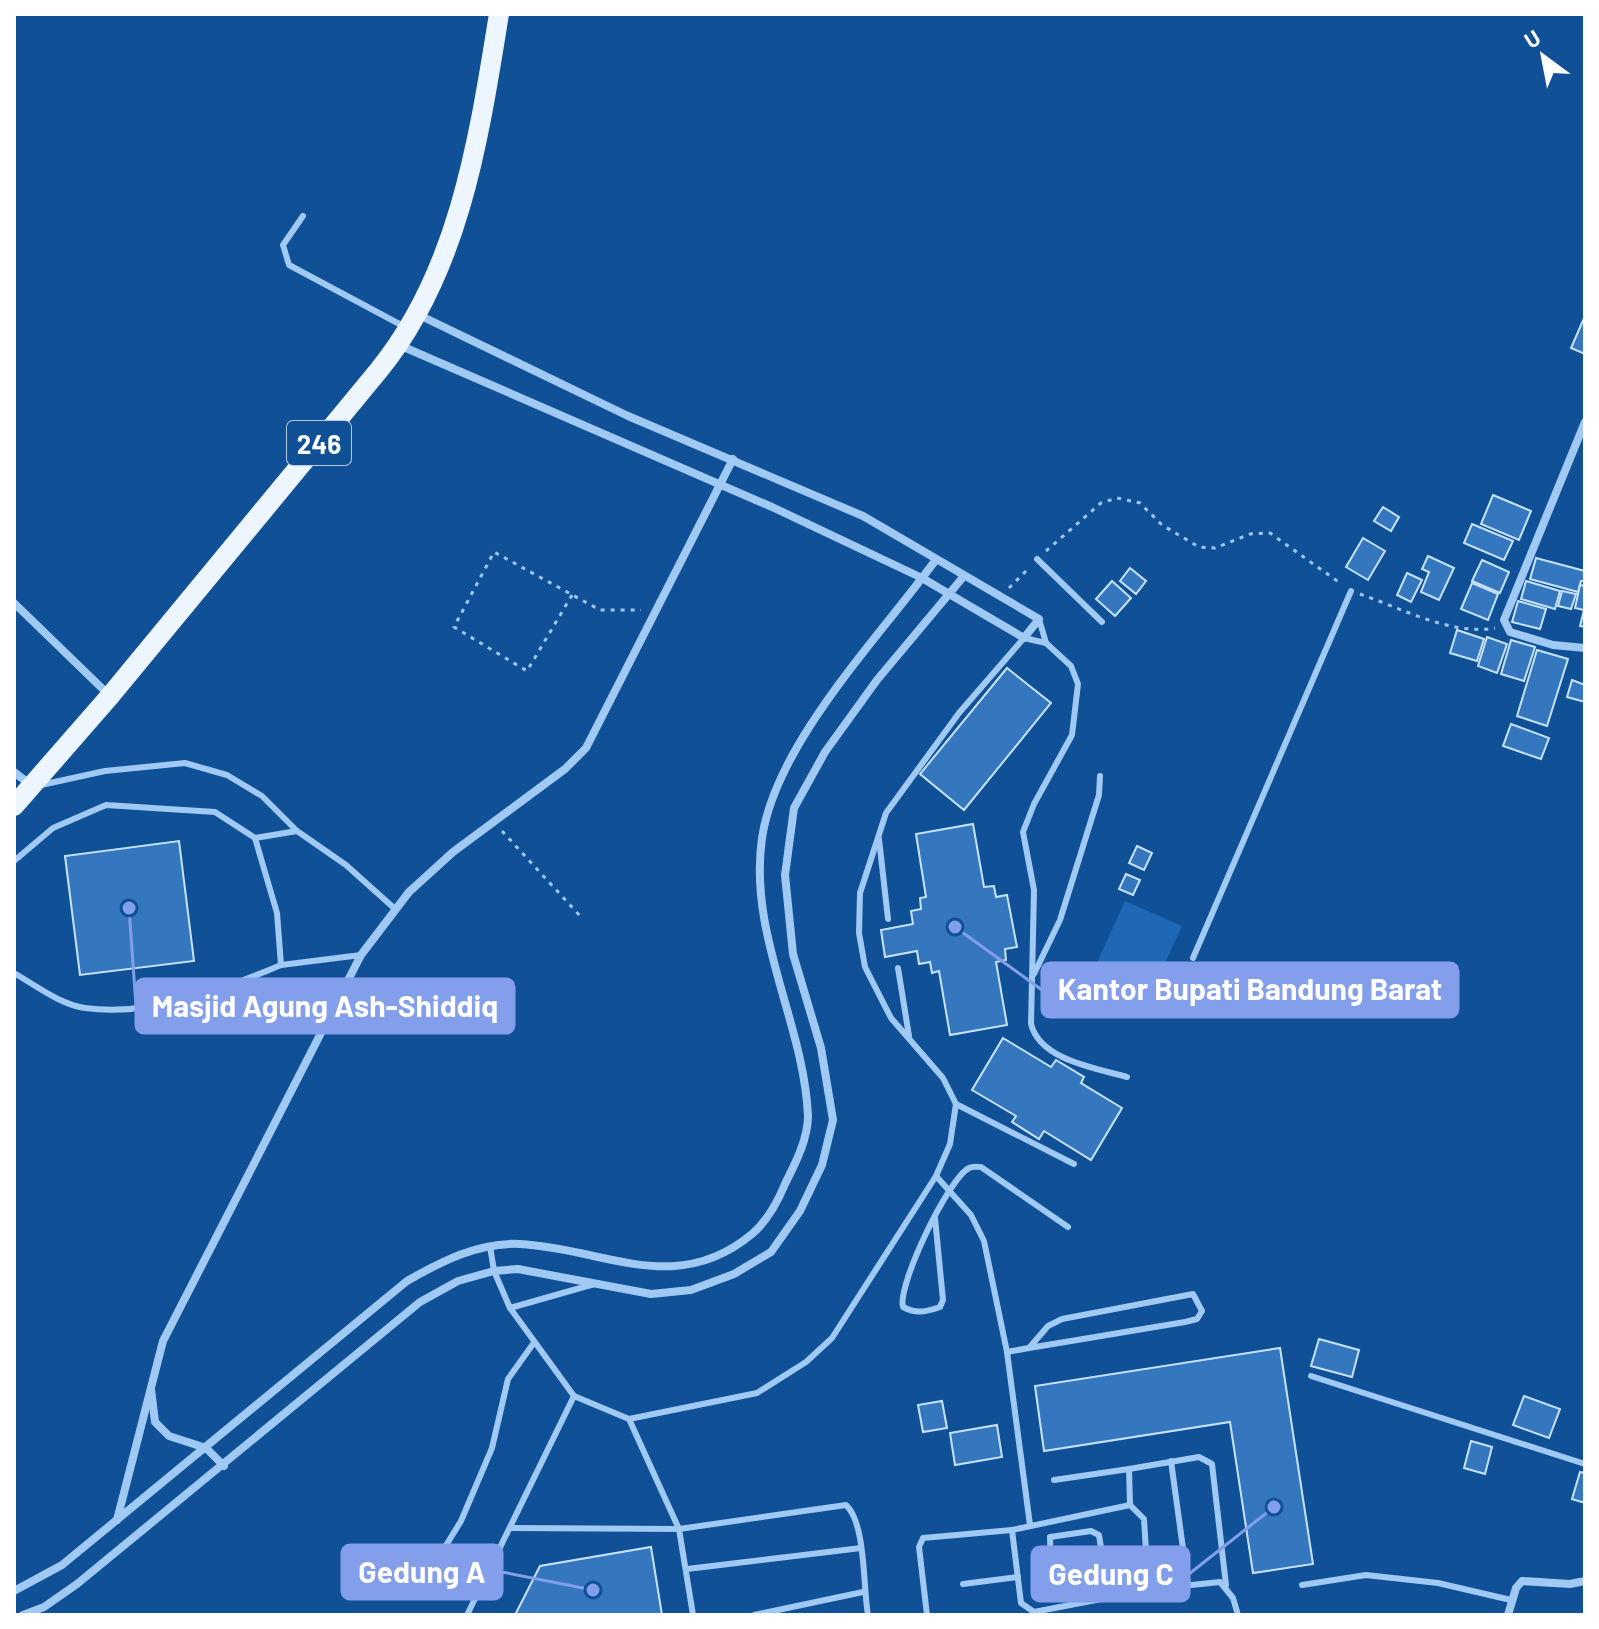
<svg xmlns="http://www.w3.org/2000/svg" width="1599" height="1629" viewBox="0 0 1599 1629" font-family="Barlow,sans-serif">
  <rect width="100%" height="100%" fill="#105097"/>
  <path fill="#1e68b5" d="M1125,901L1182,926L1141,1015L1085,989Z"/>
  <g fill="#3477be" stroke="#c8e3fe" stroke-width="2">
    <path d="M1585,316V354L1571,348Z"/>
    <path d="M1493,495L1531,511L1519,540L1481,524Z"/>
    <path d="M1383,507L1399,517L1391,531L1374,521Z"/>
    <path d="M1472,524L1513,541L1504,560L1464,543Z"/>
    <path d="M1363,538L1385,551L1368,580L1346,567Z"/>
    <path d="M1428,556L1454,568L1439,600L1421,592L1429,572L1422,569Z"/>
    <path d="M1536,558L1585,571V581H1581L1578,592L1530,579Z"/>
    <path d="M1482,560L1509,572L1500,593L1472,581Z"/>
    <path d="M1130,568L1146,581L1136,594L1120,581Z"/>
    <path d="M1407,573L1422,580L1411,602L1397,595Z"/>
    <path d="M1112,581L1131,598L1115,616L1096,599Z"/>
    <path d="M1526,581L1560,591L1555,609L1521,599Z"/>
    <path d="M1472,583L1498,594L1488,620L1461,609Z"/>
    <path d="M1580,585L1585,586V627L1580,626L1584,610L1575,608Z"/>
    <path d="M1562,591L1576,594L1571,609L1558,606Z"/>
    <path d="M1518,601L1546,609L1540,629L1512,622Z"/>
    <path d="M1457,630L1484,639L1477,661L1450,653Z"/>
    <path d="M1487,637L1507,644L1497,673L1478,666Z"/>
    <path d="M1511,640L1535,647L1524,681L1501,674Z"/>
    <path d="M1537,650L1568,659L1547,726L1517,716Z"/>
    <path d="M1007,668L1051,703L964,810L920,774Z"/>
    <path d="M1572,680L1585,685V702L1567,697Z"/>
    <path d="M1511,724L1549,738L1541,759L1503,746Z"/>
    <path d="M973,824L984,887L994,886L996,897L1007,895L1017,947L1005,949L1006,960L996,962L1007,1025L950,1035L939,971L932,973L930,962L919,964L917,951L885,957L881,930L913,924L911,911L921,909L920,898L926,897L916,834Z"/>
    <path d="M179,841L194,961L80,975L65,856Z"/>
    <path d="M1137,846L1152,853L1144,870L1129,863Z"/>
    <path d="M1126,874L1140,880L1133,895L1119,889Z"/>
    <path d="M1003,1038L1051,1067L1056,1060L1084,1077L1081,1083L1122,1108L1091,1160L1044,1131L1039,1139L1012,1122L1016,1116L972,1090Z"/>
    <path d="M1319,1339L1359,1350L1352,1377L1311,1366Z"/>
    <path d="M1280,1348L1313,1564L1253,1573L1230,1422L1044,1451L1035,1386Z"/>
    <path d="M1524,1396L1560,1409L1549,1438L1513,1425Z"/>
    <path d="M942,1401L947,1428L923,1432L918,1405Z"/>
    <path d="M997,1425L1002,1457L955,1465L950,1433Z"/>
    <path d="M1471,1441L1492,1447L1485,1474L1464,1468Z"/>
    <path d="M1580,1472L1585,1473V1503L1572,1499Z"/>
    <path d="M651,1547L662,1615H515L540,1566Z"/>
  </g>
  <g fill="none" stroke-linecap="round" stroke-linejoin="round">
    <g stroke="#a0c9f4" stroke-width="3" stroke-dasharray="4 6" stroke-linecap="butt">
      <path d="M1046,551L1101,503L1117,498L1140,503L1162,525L1199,547L1215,548L1250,534L1270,533L1340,583"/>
      <path d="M1009,588L1029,568"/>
      <path d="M1360,594C1400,608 1453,636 1495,628"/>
      <path d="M572,595L527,671L454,627L494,552L600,610H641"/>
      <path d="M502,831L582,918"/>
    </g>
    <g stroke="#a0c9f4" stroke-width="6">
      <path d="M303,216L283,245L289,265L405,327"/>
      <path d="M1037,559L1102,622"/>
      <path d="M1039,619L1046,643L1071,666L1078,684L1072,735L1034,804L1023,832L1034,890L1031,1024C1040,1060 1095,1068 1127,1077"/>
      <path d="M41,785L105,771L185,763L227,775L262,796L297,831L346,865L394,908"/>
      <path d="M255,838L297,831"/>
      <path d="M879,839L888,919"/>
      <path d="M14,861L53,828L106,805L215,812L255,838L277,913L281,965C222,990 150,1017 85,1008C61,1005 35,985 14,973"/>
      <path d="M1193,958L1351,591"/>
      <path d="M281,965L361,955"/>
      <path d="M898,968L909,1036"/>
      <path d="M1034,974L1060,920L1099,795L1100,776"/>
      <path d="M956,1104L1074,1164"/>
      <path d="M936,1176L971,1215L984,1241L1007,1352L1030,1525"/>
      <path d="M935,1218L943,1300L940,1307C926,1312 916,1314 903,1307C897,1286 948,1179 969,1168C973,1166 977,1167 981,1167L1068,1227"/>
      <path d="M490,1246L494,1271L510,1308L574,1396L629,1419L757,1393L806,1362L832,1338L936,1176L950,1144L956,1104L943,1078L891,1018L865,967L859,933L860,893L886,813L959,713L1024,638L1046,643"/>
      <path d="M510,1308L598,1283"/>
      <path d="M1007,1352L1029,1348L1185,1322L1197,1319L1202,1311L1193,1294L1062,1319L1048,1326L1029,1348"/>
      <path d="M1311,1376L1585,1464"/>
      <path d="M629,1419L679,1529L693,1615"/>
      <path d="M1171,1461L1188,1585"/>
      <path d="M1054,1480L1129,1469"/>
      <path d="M1130,1505L1129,1469L1199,1457L1212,1464L1226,1585"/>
      <path d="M512,1528L679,1529L846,1505C866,1523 863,1588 868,1615"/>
      <path d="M1012,1530L1021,1603L1034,1612L1153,1589"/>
      <path d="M687,1569L861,1548"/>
      <path d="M1105,1575L1051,1572L1050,1537L1091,1531L1099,1535L1109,1599"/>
      <path d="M963,1584L1018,1577"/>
      <path d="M1302,1585L1366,1575L1438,1583L1511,1600"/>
      <path d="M418,1591L461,1521L492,1448L508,1379L533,1344"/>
      <path d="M467,1615L574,1396"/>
      <path d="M754,1615L863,1592"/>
      <path d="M927,1615L919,1547L923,1538L1012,1530L1130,1505L1144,1519L1147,1567L1153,1589L1220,1582L1233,1598L1238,1615"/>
    </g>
    <g stroke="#a0c9f4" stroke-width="8">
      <path d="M419,315L628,416L863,516L1039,619L1024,638L922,578L935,561"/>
      <path d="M1585,422L1504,620L1510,632L1553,645L1585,648"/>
      <path d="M14,603L110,696"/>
      <path d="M14,772L32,786"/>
      <path d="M151,1389L155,1422L169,1436L206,1448L224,1466"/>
      <path d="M117,1520L163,1341L361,955L409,892L453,852L565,769L586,748L733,459"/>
      <path d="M14,1591L62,1565L407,1281C442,1261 479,1242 520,1244C603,1248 675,1298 752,1234C766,1222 778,1201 785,1184C795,1164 808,1139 808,1116C804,1023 748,935 762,838C775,749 868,649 922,578L772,507L399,345"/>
      <path d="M23,1615L44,1607L77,1584L420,1302L458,1281L494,1271L518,1269L651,1294L691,1290L734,1274L771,1252L800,1211L822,1165L833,1120L821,1048L793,954L785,875L794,808L825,752L877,680L964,576"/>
      <path d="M1508,1615L1516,1588L1522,1581L1570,1584L1585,1581"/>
    </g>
    <path stroke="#edf5ff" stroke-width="20" d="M14,806L110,696L379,370C460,270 479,137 499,14"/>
  </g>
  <g text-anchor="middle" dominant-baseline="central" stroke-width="6" stroke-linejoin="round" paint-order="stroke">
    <rect fill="#105097" stroke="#b7cae0" stroke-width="2" x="287" y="421" width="64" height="44" rx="6"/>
    <g font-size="26" font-weight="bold" fill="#fff">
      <text x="319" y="443">246</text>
    </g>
  </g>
  <path fill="none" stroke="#839eea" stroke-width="3" d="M955 927L1042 990M129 908L136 1006M593 1590L502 1572M1274 1507L1189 1574"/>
  <g fill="#839eea" stroke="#105097" stroke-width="3">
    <circle cx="955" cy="927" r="8"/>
    <circle cx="129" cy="908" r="8"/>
    <circle cx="593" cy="1590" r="8"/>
    <circle cx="1274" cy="1507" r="8"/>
  </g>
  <g fill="#839eea" stroke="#839eea" stroke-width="3">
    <rect x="1042" y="963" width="416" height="54" rx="8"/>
    <rect x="136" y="979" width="378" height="54" rx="8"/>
    <rect x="342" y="1545" width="160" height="54" rx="8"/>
    <rect x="1032" y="1547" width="157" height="54" rx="8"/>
  </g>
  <g font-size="30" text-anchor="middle" font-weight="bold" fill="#fff">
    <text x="1250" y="1000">Kantor Bupati Bandung Barat</text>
    <text x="325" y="1017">Masjid Agung Ash-Shiddiq</text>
    <text x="422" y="1583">Gedung A</text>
    <text x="1111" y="1585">Gedung C</text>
  </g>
  <rect width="1599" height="1629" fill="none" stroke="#ffffff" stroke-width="32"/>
  <g transform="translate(1543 56) rotate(328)" stroke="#105097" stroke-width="6" paint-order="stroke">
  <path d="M0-6L14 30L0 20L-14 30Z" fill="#ffffff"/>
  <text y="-12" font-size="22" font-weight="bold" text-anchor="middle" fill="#ffffff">U</text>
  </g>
</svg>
